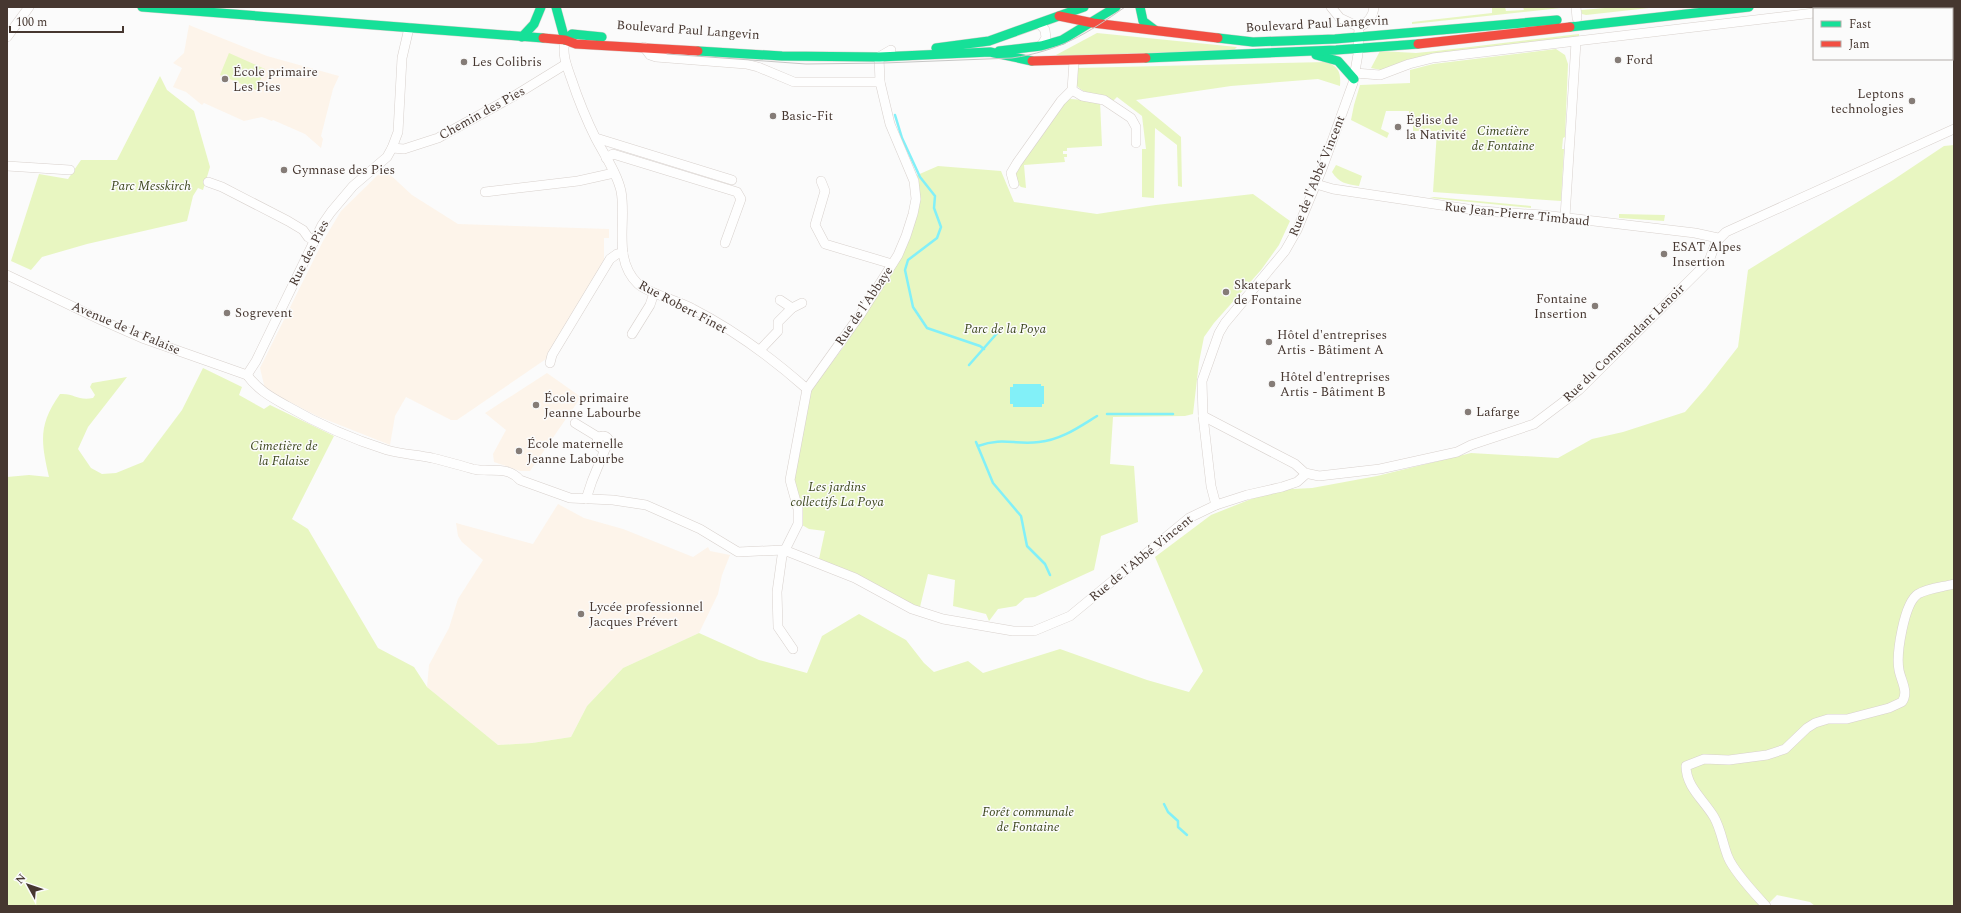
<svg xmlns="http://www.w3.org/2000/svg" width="1961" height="913" viewBox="0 0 1961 913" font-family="Spectral,serif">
  <rect width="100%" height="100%" fill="#fbfbfb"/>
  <g fill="#fdf4ea">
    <path d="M189,25L267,56L339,76L333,89L321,136L323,139L321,148L305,134L273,120L272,121L262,117L244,121L204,103L202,105L186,92L173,87L182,68L173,63L184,53Z"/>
    <path d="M384,169L412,195L458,224L609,229V238H604V261L546,359L457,420H451L406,397L395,416L390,445L317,416L265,389L260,368L323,241L341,211Z"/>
    <path d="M547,373L581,397L530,471H520L494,462L493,454L506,430L485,413Z"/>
    <path d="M558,504L584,518L623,529L693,557L708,547L710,551L730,555L722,575L718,594L699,633L623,668L587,706L571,737L532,743L498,745L427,687L429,665L449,628L458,599L483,560L462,542L458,536L456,523L533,544Z"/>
  </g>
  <g fill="#e8f6c1">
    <path d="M1492,7H1505L1506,11L1524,10L1523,7H1570L1412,24V22L1492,13Z"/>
    <path d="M1617,7H1658L1586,15L1582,14L1581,10Z"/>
    <path d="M1097,33L1237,47L1234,50L1060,56L1056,55Z"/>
    <path d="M1579,34V37L1408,61L1381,70L1371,68L1380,51L1416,53L1436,51Z"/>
    <path d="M1556,49L1565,55L1568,64L1565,137L1563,138L1562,149H1564L1561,201L1433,192L1437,131H1413V117L1409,114V111H1386L1381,129L1389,133L1387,138L1351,120L1354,105L1360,85L1410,83V70L1433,64Z"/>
    <path d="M229,53L265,69L256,90L220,75Z"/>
    <path d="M1327,62C1339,67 1341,73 1340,86L1318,79L1231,86L1136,100L1181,137L1182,187L1178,186L1177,145L1155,128L1154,198L1142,197V149H1146L1142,116L1117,97L1113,101C1100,90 1088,99 1075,84L1078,68Z"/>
    <path d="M160,76L167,90L194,111L210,167L203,190L198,188L193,196L187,221L87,244L42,257L31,270L11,261L39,174L68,179L81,160H117Z"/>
    <path d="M1070,99L1100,101L1102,146L1067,148V151H1063V154H1067V157H1064L1065,162L1024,165L1026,188L1021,187L1015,181V169L1065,101Z"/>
    <path d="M1954,145V906H1815L1810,902L1777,895L1766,906H7V477L29,475L49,477C41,442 38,425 60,394C75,393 77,401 93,398L95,395L90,387L92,383L127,377L88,427L78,449L91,468L102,474L116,473L143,462L182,410L203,368L242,387L239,395L264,409L270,405L334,436L292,519L308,529L378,648L414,667L427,687L498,745L532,743L571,737L587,706L623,668L699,633L759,660L807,673L822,636L859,614L906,640L924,663L934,672L968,661L983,673L1060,649L1147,680L1189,692L1203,671L1155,557L1211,515L1274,490L1312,488L1377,476L1471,453L1558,458L1592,439L1623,432L1685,412L1706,388L1738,347L1748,270L1893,180L1944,146Z"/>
    <path d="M1336,165L1362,176L1359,186C1346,184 1339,183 1332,172Z"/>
    <path d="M938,166L1001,171L1014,202L1097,214L1156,205L1253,194L1290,221L1279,245L1261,270L1214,323L1204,337L1199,362L1193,414L1185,416L1113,417L1110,464L1134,466L1138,522L1101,536L1094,570L1035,597L1025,598L1016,606L998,609L989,621L986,614L953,606L955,580L928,574L919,611L881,587L819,559L825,531L809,529L802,525L793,485L811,390L845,345L909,240L918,206L915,176Z"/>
    <path d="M1434,197L1531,206V208L1430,198Z"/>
    <path d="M1619,214L1665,215L1664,221L1619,218Z"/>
  </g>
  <path fill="#82f0f8" d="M1013,384H1041V386H1044V404H1042V407H1013V404H1010V387H1013Z"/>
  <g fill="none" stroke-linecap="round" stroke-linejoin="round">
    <g stroke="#82f0f8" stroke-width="2.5">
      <path d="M895,115L902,138L920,177L935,196L934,208L941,227L937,238L908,260L905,270L913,307L927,328L980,346L984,349"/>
      <path d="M969,365L999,331"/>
      <path d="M1107,414H1173"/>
      <path d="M976,442L993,483L1021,516L1027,546L1045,564L1050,575"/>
      <path d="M978,446C1003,437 1014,445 1039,442C1061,440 1079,427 1097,416"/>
      <path d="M1164,804L1168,812L1178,821V827L1187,835"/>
    </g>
    <defs>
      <g id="street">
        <path d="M1331,7L1340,18L1359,27C1368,23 1373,17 1374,7"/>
        <path d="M1576,7L1577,18"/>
        <path d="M1854,9L1872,7"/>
        <path d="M1040,24L1045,30L1046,38L1041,46"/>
        <path d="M7,37L29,7"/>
        <path d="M565,40C562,54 566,64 571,78C578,99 586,119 596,139C605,156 617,173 621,191C627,222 612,259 638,284C647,293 679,301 693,309C734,330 772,358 807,389"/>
        <path d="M644,47L650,55L656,57L746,64L758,67L794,82H880"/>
        <path d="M1074,61L1072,90L1082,96L1104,100L1131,118L1136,127V143"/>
        <path d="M1355,73L1380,75L1409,64L1433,58L1814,13"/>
        <path d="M596,138L732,180"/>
        <path d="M392,148L404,149L438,138L514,96L566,64"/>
        <path d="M606,158L613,154L737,192L741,199L725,243"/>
        <path d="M7,166L70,170"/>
        <path d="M821,181L825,191L815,225L825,244L892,264"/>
        <path d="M208,182L222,187L288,221L303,230L308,237L315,241"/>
        <path d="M1014,184L1011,173L1017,163L1061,101L1072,90"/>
        <path d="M1316,184L1333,189L1481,211L1543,215L1695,233L1718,238"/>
        <path d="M485,192L578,181L614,173"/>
        <path d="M1565,217L1576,42"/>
        <path d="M7,275L101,320L142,338L247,375"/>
        <path d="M792,308L802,303"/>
        <path d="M632,334L650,305L654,293"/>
        <path d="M760,350L778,331V322L792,308L780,300"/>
        <path d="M550,363L552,355L610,259L617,254L623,253"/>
        <path d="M247,375C258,390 271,397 287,406C318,424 352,439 387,450C402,454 417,455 432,458C445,461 459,465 473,469C490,473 507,465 520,480L570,498L613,500L646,505L700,529L738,552L784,550L855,578L912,609L943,619L1013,631H1034L1070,616L1189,518L1216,505L1247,495L1282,487L1297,482L1306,474"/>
        <path d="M247,375L256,361L322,225L331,212L353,186L387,157L392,148L398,132L402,58L409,28"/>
        <path d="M1203,416L1295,464L1305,473L1319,476L1380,469L1457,452L1471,445L1534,424L1579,390L1709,261L1716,242L1726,232L1954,129"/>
        <path d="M575,423L598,437"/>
        <circle cx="603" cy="442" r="6"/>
        <path d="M586,499L592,481L606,447"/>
        <path d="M1216,505L1211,486L1203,416L1202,381L1219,333L1225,323L1285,251L1297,230L1322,169L1353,83L1358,54L1359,27"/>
        <path d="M793,649L778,627L777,592L782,556L798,524V509L790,480L807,389L860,315L898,255L906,236L913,214L916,199L914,181L890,124L880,82L879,57L891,50"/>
        <path d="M1766,906C1755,894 1734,872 1728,857C1723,845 1721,829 1714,817C1704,800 1686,787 1686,766L1704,759L1729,760L1767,755L1785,749L1807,728L1815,723L1828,719H1847L1889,708L1902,702C1909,692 1901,681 1899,670C1896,654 1904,603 1918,594C1928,588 1943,587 1954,584"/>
      </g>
      <g id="fast">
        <path d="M142,7L543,38"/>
        <path d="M556,7L565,40"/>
        <path d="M1140,7L1143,21L1155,30"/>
        <path d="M1570,27L1749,7"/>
        <path d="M522,37L534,24L541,7"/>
        <path d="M1218,38L1253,42L1335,39L1557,20"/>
        <path d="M565,40L572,34L602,37"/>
        <path d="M936,48L989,41L1084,7"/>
        <path d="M698,51L782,56L879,57L990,52L1032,61"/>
        <path d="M999,51L1041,46L1062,40L1116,7"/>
        <path d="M1316,55L1338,61L1354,79"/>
        <path d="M1146,58L1336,50L1418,44"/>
      </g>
      <g id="jam">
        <path d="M1059,16L1093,23L1218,38"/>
        <path d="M543,38L565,40L576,44L698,51"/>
        <path d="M1418,44L1570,27"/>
        <path d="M1032,61L1146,58"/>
      </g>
    </defs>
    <use href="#street" stroke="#d8d1cd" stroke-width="10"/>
    <use href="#fast" stroke="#d8d1cd" stroke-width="10"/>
    <use href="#jam" stroke="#d8d1cd" stroke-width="10"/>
    <use href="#street" stroke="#fefefe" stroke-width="9"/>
    <use href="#fast" stroke="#16e098" stroke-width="9"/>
    <use href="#jam" stroke="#f24e42" stroke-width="9"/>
    <path stroke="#c7c6c5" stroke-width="1" d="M667,54L806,64L884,63L1012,58C1059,51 1087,34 1125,7"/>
  </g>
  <g fill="#857c77" stroke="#fbfbfb" stroke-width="1.5">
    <circle cx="1618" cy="60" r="4"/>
    <circle cx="464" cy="62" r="4"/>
    <circle cx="225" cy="79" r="4"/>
    <circle cx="1912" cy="101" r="4"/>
    <circle cx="773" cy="116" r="4"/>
    <circle cx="1398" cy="127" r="4"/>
    <circle cx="284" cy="170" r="4"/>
    <circle cx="1664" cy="254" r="4"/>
    <circle cx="1226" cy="292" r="4"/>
    <circle cx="1595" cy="306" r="4"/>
    <circle cx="227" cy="313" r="4"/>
    <circle cx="1269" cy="342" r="4"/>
    <circle cx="1272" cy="384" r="4"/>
    <circle cx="536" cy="405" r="4"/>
    <circle cx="1468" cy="412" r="4"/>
    <circle cx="519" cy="451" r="4"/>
    <circle cx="581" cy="614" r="4"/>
  </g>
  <g text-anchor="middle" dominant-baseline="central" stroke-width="3" stroke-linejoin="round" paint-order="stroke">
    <g font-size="13" fill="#463730" stroke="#fbfbfb">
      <text transform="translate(1317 24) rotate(-3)">Boulevard Paul Langevin</text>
      <text transform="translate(688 30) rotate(4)">Boulevard Paul Langevin</text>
      <text transform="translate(482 113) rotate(-29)">Chemin des Pies</text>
      <text transform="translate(1317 176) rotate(-68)">Rue de l'Abbé Vincent</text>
      <text transform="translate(1517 214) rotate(6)">Rue Jean-Pierre Timbaud</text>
      <text transform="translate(309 253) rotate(-63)">Rue des Pies</text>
      <text transform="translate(864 306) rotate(-56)">Rue de l'Abbaye</text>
      <text transform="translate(683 307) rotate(28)">Rue Robert Finet</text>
      <text transform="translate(126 328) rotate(23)">Avenue de la Falaise</text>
      <text transform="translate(1624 343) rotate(-44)">Rue du Commandant Lenoir</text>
      <text transform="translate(1141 558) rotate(-39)">Rue de l'Abbé Vincent</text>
    </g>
    <g font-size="13" fill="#463730" stroke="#fbfbfb" text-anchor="start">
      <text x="1626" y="60">Ford</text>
      <text x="472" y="62">Les Colibris</text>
      <text x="233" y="72">École primaire<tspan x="233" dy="15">Les Pies</tspan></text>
      <text x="1904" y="94" text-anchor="end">Leptons<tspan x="1904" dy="15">technologies</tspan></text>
      <text x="781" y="116">Basic-Fit</text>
      <text x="1406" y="120">Église de<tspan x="1406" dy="15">la Nativité</tspan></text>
      <text x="292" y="170">Gymnase des Pies</text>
      <text x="1672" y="247">ESAT Alpes<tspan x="1672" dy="15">Insertion</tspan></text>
      <text x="1234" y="285">Skatepark<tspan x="1234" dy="15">de Fontaine</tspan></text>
      <text x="1587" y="299" text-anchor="end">Fontaine<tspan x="1587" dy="15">Insertion</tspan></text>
      <text x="235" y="313">Sogrevent</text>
      <text x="1277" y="335">Hôtel d'entreprises<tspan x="1277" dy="15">Artis - Bâtiment A</tspan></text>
      <text x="1280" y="377">Hôtel d'entreprises<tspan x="1280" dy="15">Artis - Bâtiment B</tspan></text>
      <text x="544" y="398">École primaire<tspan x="544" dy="15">Jeanne Labourbe</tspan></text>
      <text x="1476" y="412">Lafarge</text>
      <text x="527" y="444">École maternelle<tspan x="527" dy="15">Jeanne Labourbe</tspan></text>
      <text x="589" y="607">Lycée professionnel<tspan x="589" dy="15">Jacques Prévert</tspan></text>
    </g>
    <g font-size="13" font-style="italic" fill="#3d471e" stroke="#fbfbfb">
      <text x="1503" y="131">Cimetière<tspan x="1503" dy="15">de Fontaine</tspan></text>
      <text x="151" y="186">Parc Messkirch</text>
      <text x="1005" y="329">Parc de la Poya</text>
      <text x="284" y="446">Cimetière de<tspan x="284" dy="15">la Falaise</tspan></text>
      <text x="837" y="487">Les jardins<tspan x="837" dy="15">collectifs La Poya</tspan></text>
      <text x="1028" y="812">Forêt communale<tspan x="1028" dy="15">de Fontaine</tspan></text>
    </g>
  </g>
  <rect width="1961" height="913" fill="none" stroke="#463730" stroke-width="16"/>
  <rect x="1813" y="8" width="140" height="52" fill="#fbfbfb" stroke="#b3adaa"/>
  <rect x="1821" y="21" width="20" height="6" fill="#16e098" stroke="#b3adaa"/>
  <text x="1849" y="28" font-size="12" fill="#463730">Fast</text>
  <rect x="1821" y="41" width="20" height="6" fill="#f24e42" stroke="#b3adaa"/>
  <text x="1849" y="48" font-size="12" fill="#463730">Jam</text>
  <g transform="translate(28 885) rotate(310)" stroke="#fbfbfb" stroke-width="3" paint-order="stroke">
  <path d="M0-3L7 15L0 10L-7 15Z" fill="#463730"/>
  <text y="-6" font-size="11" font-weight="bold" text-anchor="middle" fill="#463730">N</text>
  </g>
  <path d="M10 26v6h113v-6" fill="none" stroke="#463730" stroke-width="2"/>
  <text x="16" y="26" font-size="12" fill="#463730" stroke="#fbfbfb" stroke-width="3" paint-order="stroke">100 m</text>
</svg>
